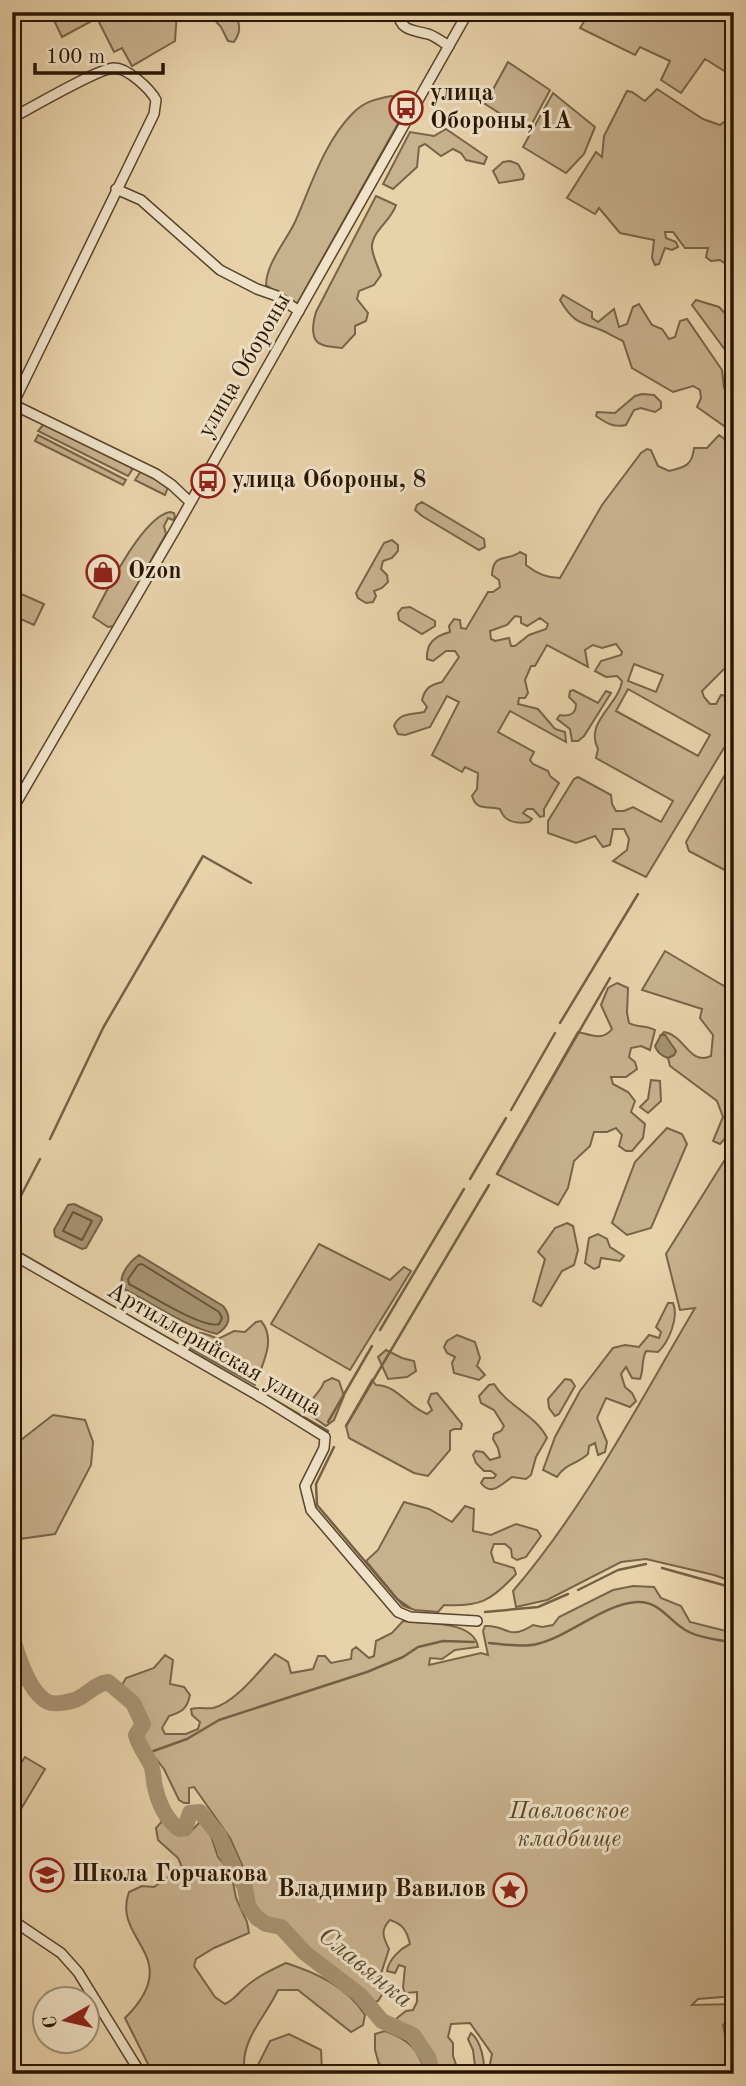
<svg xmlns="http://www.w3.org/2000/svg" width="746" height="2086" viewBox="0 0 746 2086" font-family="'Old Standard TT',serif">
  <rect width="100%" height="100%" fill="#e8d2aa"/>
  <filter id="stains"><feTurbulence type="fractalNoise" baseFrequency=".00286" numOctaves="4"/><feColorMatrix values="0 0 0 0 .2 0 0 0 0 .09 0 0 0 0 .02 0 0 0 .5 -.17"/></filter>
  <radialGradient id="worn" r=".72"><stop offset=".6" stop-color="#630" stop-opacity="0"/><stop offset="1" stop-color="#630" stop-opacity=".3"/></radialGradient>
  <g fill="#c8b28e" stroke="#786448" stroke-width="2" fill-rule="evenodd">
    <path d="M50,12H177L175,41L132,66L122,48L114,52L97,18L62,37Z"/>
    <path d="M222,12H236C238,25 243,28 234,42L228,41L221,27L212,17Z"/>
    <path d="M590,12H734V77L705,59L681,93L661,80L670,61L640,47L635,55L580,28Z"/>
    <path d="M508,62L550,90L528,131L485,104Z"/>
    <path d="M657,89L703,119L720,125L734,114V270L720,260L711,261L706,257L708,248H685L673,232H665L666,238L676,242L678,247L672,250L665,248L659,264L655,265L652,258L654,240L620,233L599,208L595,214L567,198L596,152L602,157L604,136L627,91L632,92L645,101Z"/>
    <path d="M553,93L595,127L584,154L566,173L523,147Z"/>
    <path d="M392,96L408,98L403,108L405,111L297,304H294L266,285C266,264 286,241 295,222C311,186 324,142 353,113C365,101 376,99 392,96Z"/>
    <path d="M446,129L487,157L484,164L466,160L461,153L453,149L441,156L425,144L419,147L417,167L393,189L383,184L410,132L434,136Z"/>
    <path d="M510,161L518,164L524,175L523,179L499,183L493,171L503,162Z"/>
    <path d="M376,196L396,205C392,220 370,233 372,248C373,257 378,267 381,275L374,285L359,291L357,299L368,313L366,321L355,326V334L342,348C335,347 328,347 323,345C309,342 313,322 316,312Z"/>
    <path d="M563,295L592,312V318L598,322L614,309L619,327L627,324L633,307L639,304L652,325L662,329L669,339L675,337L680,321L687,319L722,370L724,388L734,394V433L697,407L701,398L700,390L693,386L673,392L632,368L623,341C614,337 605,331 596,328C577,322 571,319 560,300Z"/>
    <path d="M696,300L719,307L734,323V362L692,305Z"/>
    <path d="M642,394L654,395L661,402V408L655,412L641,408L634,410L626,425C614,428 606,423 596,416L597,412L615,413L635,396Z"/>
    <path d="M44,424L131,466L132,470L128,476L38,431Z"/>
    <path d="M38,435L126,480L123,485L35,441Z"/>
    <path d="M719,435L734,446V666L728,665L702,691L704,697L710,704H716L721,695L734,698V735L730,738L646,877L613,861L627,850L629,839L624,829H613L610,845L603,847L595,836L576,843L548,833V821L574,779L578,777L611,795L612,804L616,811H624L633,807L661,822L673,801L596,758L598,749C584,722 619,705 622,681L617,676L606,677L595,671L601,661L621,655L622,652L616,644L602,648L593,645L585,650L588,667L547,645L535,666H531L525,680L528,693L525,698H519L518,704L538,709L555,729L565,732L566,742L510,711L498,732L534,752L530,760L533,764L548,771L550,776L559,783L544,809V816L540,817L533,809H527L523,813L532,819L529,822C517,824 504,822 500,809C487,805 477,812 472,796L477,789L478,773L465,767L462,772L432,755L459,702L447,696L430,727L405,735L398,734L394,726C400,712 411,715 424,712L427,707L422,700C425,688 430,685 442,682L459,657L455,651H446L433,661L427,659C426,643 435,636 450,632L449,626L454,619L460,620L461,628L466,629L488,592H493L500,587L499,580L492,575C493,552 507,562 520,552L526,555V565C537,574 547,578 560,578L602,505L641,453L647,449L651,450L658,466L669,471C685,467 692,466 694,448H707ZM515,616L521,617V623L527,626L540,618L548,624L546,629L529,635L515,646H511L509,638L495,641L491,639L490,631L507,625ZM634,664L663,675L656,692L628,681ZM628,689L710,735L698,756L616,711Z"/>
    <path d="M141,471L168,487L165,495L135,480Z"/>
    <path d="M422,502L484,539L485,547L479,550L422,516L415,510L417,505Z"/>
    <path d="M170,512L174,513L175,517L173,520L168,518L164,526L166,534L114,626L108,627L93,617C106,592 142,517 170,512Z"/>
    <path d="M392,540L398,545V551L392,558L383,561L381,569L387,575L388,582L382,588L374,591L376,596L373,602L366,603L358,598L356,593L384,543Z"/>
    <path d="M12,590L44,604L34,625L12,615Z"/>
    <path d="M410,607L435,621V626L422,634L399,620L398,613L402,608Z"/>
    <path d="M573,690L598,703L606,691L611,693L584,736L578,741H572L570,729L557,719L560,715C569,717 576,714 576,704L569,697L570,691Z"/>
    <path d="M734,759V875L689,851L686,842Z"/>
    <path d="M665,951L724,986L734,975V1099L729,1105C736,1119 731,1133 720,1144L713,1141L723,1117L717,1101L670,1066L668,1058L674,1055L665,1035H661L664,1032C685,1035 689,1066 711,1056L713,1035L700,1018L702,1009L642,990Z"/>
    <path d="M617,983L628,988L627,1013L629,1023C638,1028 646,1025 655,1030L650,1050L641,1046L631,1048L629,1057L635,1062L637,1069L626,1077H611L613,1084L628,1092L635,1101L631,1112L645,1124L643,1138L632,1151H626L619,1146L622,1135L616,1128L607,1132H594L590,1146L574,1161L568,1188L558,1205L497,1174L578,1032C591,1035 603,1041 612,1029L601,1005L608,988Z"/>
    <path d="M651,1080L660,1081L661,1101L648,1113L640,1107L648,1099Z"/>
    <path d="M667,1128L682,1134L687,1144L651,1228L627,1235L612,1223L635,1162Z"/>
    <path d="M734,1145V1582L714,1575L646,1559L621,1562L547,1600L516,1607L513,1591C586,1506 638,1404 695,1308L680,1310L666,1254Z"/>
    <path d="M567,1223L573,1226L578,1250L574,1265L562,1271L541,1306L533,1301L545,1259L538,1252L555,1228Z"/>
    <path d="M598,1234L607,1239L610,1247L624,1256L620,1261L601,1258L599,1267L594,1269L585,1263L589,1238Z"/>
    <path d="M319,1244L390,1280L404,1267L411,1271L350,1370L271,1324Z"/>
    <path d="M668,1303H673C679,1317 669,1342 658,1352L646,1351C641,1361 644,1369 640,1379L632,1378L626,1367L621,1374L625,1387L632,1393L636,1401L630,1407L606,1398L597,1418L607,1442L605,1452L598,1455L595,1443L589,1446L588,1454C576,1465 566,1463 557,1477L543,1470L555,1437L580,1391L613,1348L625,1345L639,1347L649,1335L659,1338L661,1332L656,1327Z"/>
    <path d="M261,1321C277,1339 262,1365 255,1385L186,1346C194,1327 202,1332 218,1339L234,1331L245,1332L256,1322Z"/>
    <path d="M457,1335L475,1342L480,1358L477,1366L485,1375L479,1380L454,1373L452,1363L455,1357L447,1353L444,1347L447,1341Z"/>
    <path d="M386,1350L402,1358L414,1361L416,1371L407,1377L388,1379L378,1357Z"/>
    <path d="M332,1378L339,1381L344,1396L334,1420L326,1426L305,1411C308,1400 320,1394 324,1382Z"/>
    <path d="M565,1379L571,1380L575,1386L559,1414L555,1416L549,1408L548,1399Z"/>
    <path d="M372,1380L376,1385C397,1385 408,1407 427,1414L432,1410L428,1402L431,1394L437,1393L462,1424L461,1429H454L450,1431V1450L428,1476L414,1473L349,1438L346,1426Z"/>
    <path d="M494,1384C507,1406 536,1415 547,1438L536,1457L531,1475L526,1479L512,1477C502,1484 491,1497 481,1483L484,1478H494L496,1475L491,1471H484L476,1463L473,1455L476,1451L483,1452L490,1460L500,1457L498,1448L493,1439L494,1434L501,1431L504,1426L494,1410L481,1403L479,1396L489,1385Z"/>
    <path d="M53,1415L85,1420L93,1442L91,1465L55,1534L12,1540V1447Z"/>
    <path d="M404,1502L429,1509L452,1522L465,1506L474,1509L473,1531L491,1535L516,1524L537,1530L541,1536L526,1557L517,1560L512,1557L511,1549L505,1544H494L491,1552L494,1562L514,1568L516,1574C491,1601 480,1607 444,1605L438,1612L415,1610L403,1606L366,1561L378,1550Z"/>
    <path d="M633,1586L654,1587L661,1598L681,1606L690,1622L734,1633V1996L698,1999L692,2005L734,2004V2014L723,2025L728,2048L734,2052V2074H714L707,2068L688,2067L686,2074H488L492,2054L470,2023L451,2024L448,2037L453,2043V2056L458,2070H467L475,2066L473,2050L468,2039L471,2033C481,2041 485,2061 484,2074H436C429,2044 421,2038 396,2022L397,2018L406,2011L413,2010L417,2002V1992L405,1993L403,1988L405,1967L399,1965L395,1973L387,1971C389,1959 400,1949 410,1944C407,1931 403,1924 390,1920C380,1930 383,1937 389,1949L378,1983L383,1993L378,2001L371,2002L308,1950L284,1925L261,1915L250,1902L248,1878L230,1838L194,1787L189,1788V1803H184L179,1800L164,1769L142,1741C148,1714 140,1704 122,1685L126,1678L154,1668L165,1655L173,1660L170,1684L184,1687L190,1695C187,1709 182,1712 169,1716L162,1728L165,1734H186L198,1729L200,1722L192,1715L191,1709C199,1707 206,1709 213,1708C235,1703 259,1671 275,1654L288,1662L291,1673L313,1669L318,1656H325L331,1663L351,1659L352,1650L356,1647L369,1658L374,1656L376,1641L392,1633L403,1621C425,1624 474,1620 478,1647L455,1650L442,1659L430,1658L429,1665L481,1653L488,1655L483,1631L485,1626C507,1624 507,1642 533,1625L542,1627L553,1625L559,1617L613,1590Z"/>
    <path d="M25,1757L45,1769L21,1809L12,1804V1777Z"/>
    <path d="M164,1819L178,1832L187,1835L201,1821L210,1833L218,1857L231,1872L236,1898L247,1922L249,1933L214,1948L196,1959L194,1966L215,1997L225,2004C233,2000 236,1996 242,1990C254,1978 271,1970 286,1963C317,1973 347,1987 365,2015L363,2025L351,2032L298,1990H278C266,2016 243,2037 244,2066L249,2070L256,2069L270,2041L289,2034L321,2050L322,2070C311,2079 293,2068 279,2067L273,2074H154L152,2072L125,2018C187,1956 111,1941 129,1892L142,1886L154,1887L182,1867L178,1858L158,1840L156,1828Z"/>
    <path d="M385,2031C410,2040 418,2049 426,2074H392L390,2070L379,2064L375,2050V2034Z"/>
  </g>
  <g fill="#a79271" stroke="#756045" stroke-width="2">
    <path d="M661,1035H665L676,1051L674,1055L668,1058C662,1056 657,1053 655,1046Z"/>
    <path d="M74,1204L101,1217L102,1220L86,1248L82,1249L55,1236L54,1230L68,1205Z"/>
    <path d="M139,1255L223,1306C233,1318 228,1327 217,1334C184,1326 154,1304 124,1289C116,1278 129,1262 139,1255Z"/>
  </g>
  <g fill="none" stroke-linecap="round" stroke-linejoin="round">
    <g stroke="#68543a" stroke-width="2">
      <path d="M73,1212L92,1221L82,1240L63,1231Z"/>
      <path d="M142,1264L219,1312L222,1318L219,1324C204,1330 145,1292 129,1284L128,1279L138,1265Z"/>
    </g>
    <g stroke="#756045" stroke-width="2.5">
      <path d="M560,1023L638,894"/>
      <path d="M511,1110L555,1033"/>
      <path d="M50,1139L103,1028L203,856L251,883"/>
      <path d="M497,1174L610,978"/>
      <path d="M470,1179L506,1118"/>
      <path d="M12,1213L40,1159"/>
      <path d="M12,1248L328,1431"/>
      <path d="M380,1330L464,1189"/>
      <path d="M328,1422L372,1346"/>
      <path d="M346,1426L489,1185"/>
      <path d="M334,1447L316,1484L317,1505L397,1599L410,1608"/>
      <path d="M662,1568L734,1588"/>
      <path d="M578,1590L618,1570L646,1564"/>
      <path d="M485,1612L538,1607L568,1594"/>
      <path d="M489,1643C504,1644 522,1648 537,1644C570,1636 603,1604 637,1602C661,1601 669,1622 687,1631C701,1639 718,1639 734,1643"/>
      <path d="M145,1754L187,1739L219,1720L367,1672L403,1657L418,1647L443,1641L474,1642"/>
    </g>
    <path stroke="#a79271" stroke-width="16" d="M12,1635C17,1654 29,1693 48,1702C55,1705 68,1702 75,1700C88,1695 94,1684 108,1682L133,1703L143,1724L136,1735C139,1747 146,1754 151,1765C154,1772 153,1779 155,1787C158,1802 166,1820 179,1829L185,1828L190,1813L200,1812L219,1835L231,1863L245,1887L248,1906L257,1918L266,1924L281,1927L305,1953L360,1995L382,2021L413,2035L428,2057L433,2074"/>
    <defs>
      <g id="minor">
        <path d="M398,12C400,31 413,30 428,34C435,36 442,42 449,46"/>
        <path d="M12,118C29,109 99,68 114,68C128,68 150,89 156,100L154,114L13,404"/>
        <path d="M116,189L141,200L220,270L257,289L277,296L299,311"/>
        <path d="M12,404L156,474L172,485L190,502"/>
        <path d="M12,810L175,530L468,12"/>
        <path d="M12,1254L264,1399L325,1437L324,1448L305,1486L311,1510L398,1612L410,1617L477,1621"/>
        <path d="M12,1920L61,1953L78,1972L141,2074"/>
      </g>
    </defs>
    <use href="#minor" stroke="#59452d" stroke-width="12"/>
    <use href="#minor" stroke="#f0e2c8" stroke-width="9"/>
  </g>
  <defs>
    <symbol id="bus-ring" viewBox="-11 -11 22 22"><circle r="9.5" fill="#f0e2c8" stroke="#8f2418" stroke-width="1.5"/><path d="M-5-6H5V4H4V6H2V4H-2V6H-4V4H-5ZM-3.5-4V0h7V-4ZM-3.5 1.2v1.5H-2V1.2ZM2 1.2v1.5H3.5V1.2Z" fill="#8f2418"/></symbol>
    <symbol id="shop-ring" viewBox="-11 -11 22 22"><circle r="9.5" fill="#f0e2c8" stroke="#8f2418" stroke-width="1.5"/><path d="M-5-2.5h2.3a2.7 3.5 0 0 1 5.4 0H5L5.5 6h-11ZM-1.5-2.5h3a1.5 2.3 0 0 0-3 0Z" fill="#8f2418"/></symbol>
    <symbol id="school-ring" viewBox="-11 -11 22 22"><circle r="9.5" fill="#f0e2c8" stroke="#8f2418" stroke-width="1.5"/><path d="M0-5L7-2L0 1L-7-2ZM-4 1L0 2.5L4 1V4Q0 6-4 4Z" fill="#8f2418"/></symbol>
    <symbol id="sight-ring" viewBox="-11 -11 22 22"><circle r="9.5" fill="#f0e2c8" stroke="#8f2418" stroke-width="1.5"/><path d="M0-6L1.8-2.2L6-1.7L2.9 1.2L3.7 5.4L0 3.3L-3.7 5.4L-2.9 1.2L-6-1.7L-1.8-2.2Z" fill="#8f2418"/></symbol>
  </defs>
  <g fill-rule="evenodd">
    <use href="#bus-ring" x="387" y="89" width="38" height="38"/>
    <use href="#bus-ring" x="189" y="462" width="38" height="38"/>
    <use href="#shop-ring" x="84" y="553" width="38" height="38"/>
    <use href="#school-ring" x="28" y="1856" width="38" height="38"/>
    <use href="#sight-ring" x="491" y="1871" width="38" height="38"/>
  </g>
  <g text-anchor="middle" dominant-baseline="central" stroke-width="6" stroke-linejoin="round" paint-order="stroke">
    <g font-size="24" font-weight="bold" fill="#291603" stroke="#f0e2c8" text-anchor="start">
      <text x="430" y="94">улица<tspan x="430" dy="28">Обороны, 1А</tspan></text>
      <text x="232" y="481">улица Обороны, 8</text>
      <text x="128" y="572">Ozon</text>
      <text x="72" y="1875">Школа Горчакова</text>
      <text x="486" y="1890" text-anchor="end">Владимир Вавилов</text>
    </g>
    <g font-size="24" fill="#291603" stroke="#f0e2c8">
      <text transform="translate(245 366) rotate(-60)">улица Обороны</text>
      <text transform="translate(214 1350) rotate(30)">Артиллерийская улица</text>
    </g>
    <g font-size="24" font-style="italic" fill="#59452d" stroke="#f0e2c8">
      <text x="569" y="1812">Павловское<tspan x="569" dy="28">кладбище</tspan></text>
    </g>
    <g font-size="26" font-style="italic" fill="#5b482f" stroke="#f0e2c8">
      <text transform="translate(365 1968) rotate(39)">Славянка</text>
    </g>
  </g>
  <rect width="746" height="2086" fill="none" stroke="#e8d2aa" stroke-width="42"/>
  <rect x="14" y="14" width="718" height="2058" fill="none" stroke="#291603" stroke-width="3.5"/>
  <rect x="21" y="21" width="704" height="2044" fill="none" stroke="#291603" stroke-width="2"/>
  <g transform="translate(66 2020) rotate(262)"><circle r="33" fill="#f0e2c8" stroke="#a09079" stroke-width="2"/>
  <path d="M0-5L12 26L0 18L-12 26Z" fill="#8f2418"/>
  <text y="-10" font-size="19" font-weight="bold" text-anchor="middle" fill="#291603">С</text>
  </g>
  <path d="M35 63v10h128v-10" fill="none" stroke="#291603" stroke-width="3.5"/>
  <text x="46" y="63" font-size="21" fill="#291603" stroke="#f0e2c8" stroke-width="5" paint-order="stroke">100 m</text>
  <rect width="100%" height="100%" filter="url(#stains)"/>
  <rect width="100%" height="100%" fill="url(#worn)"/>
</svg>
